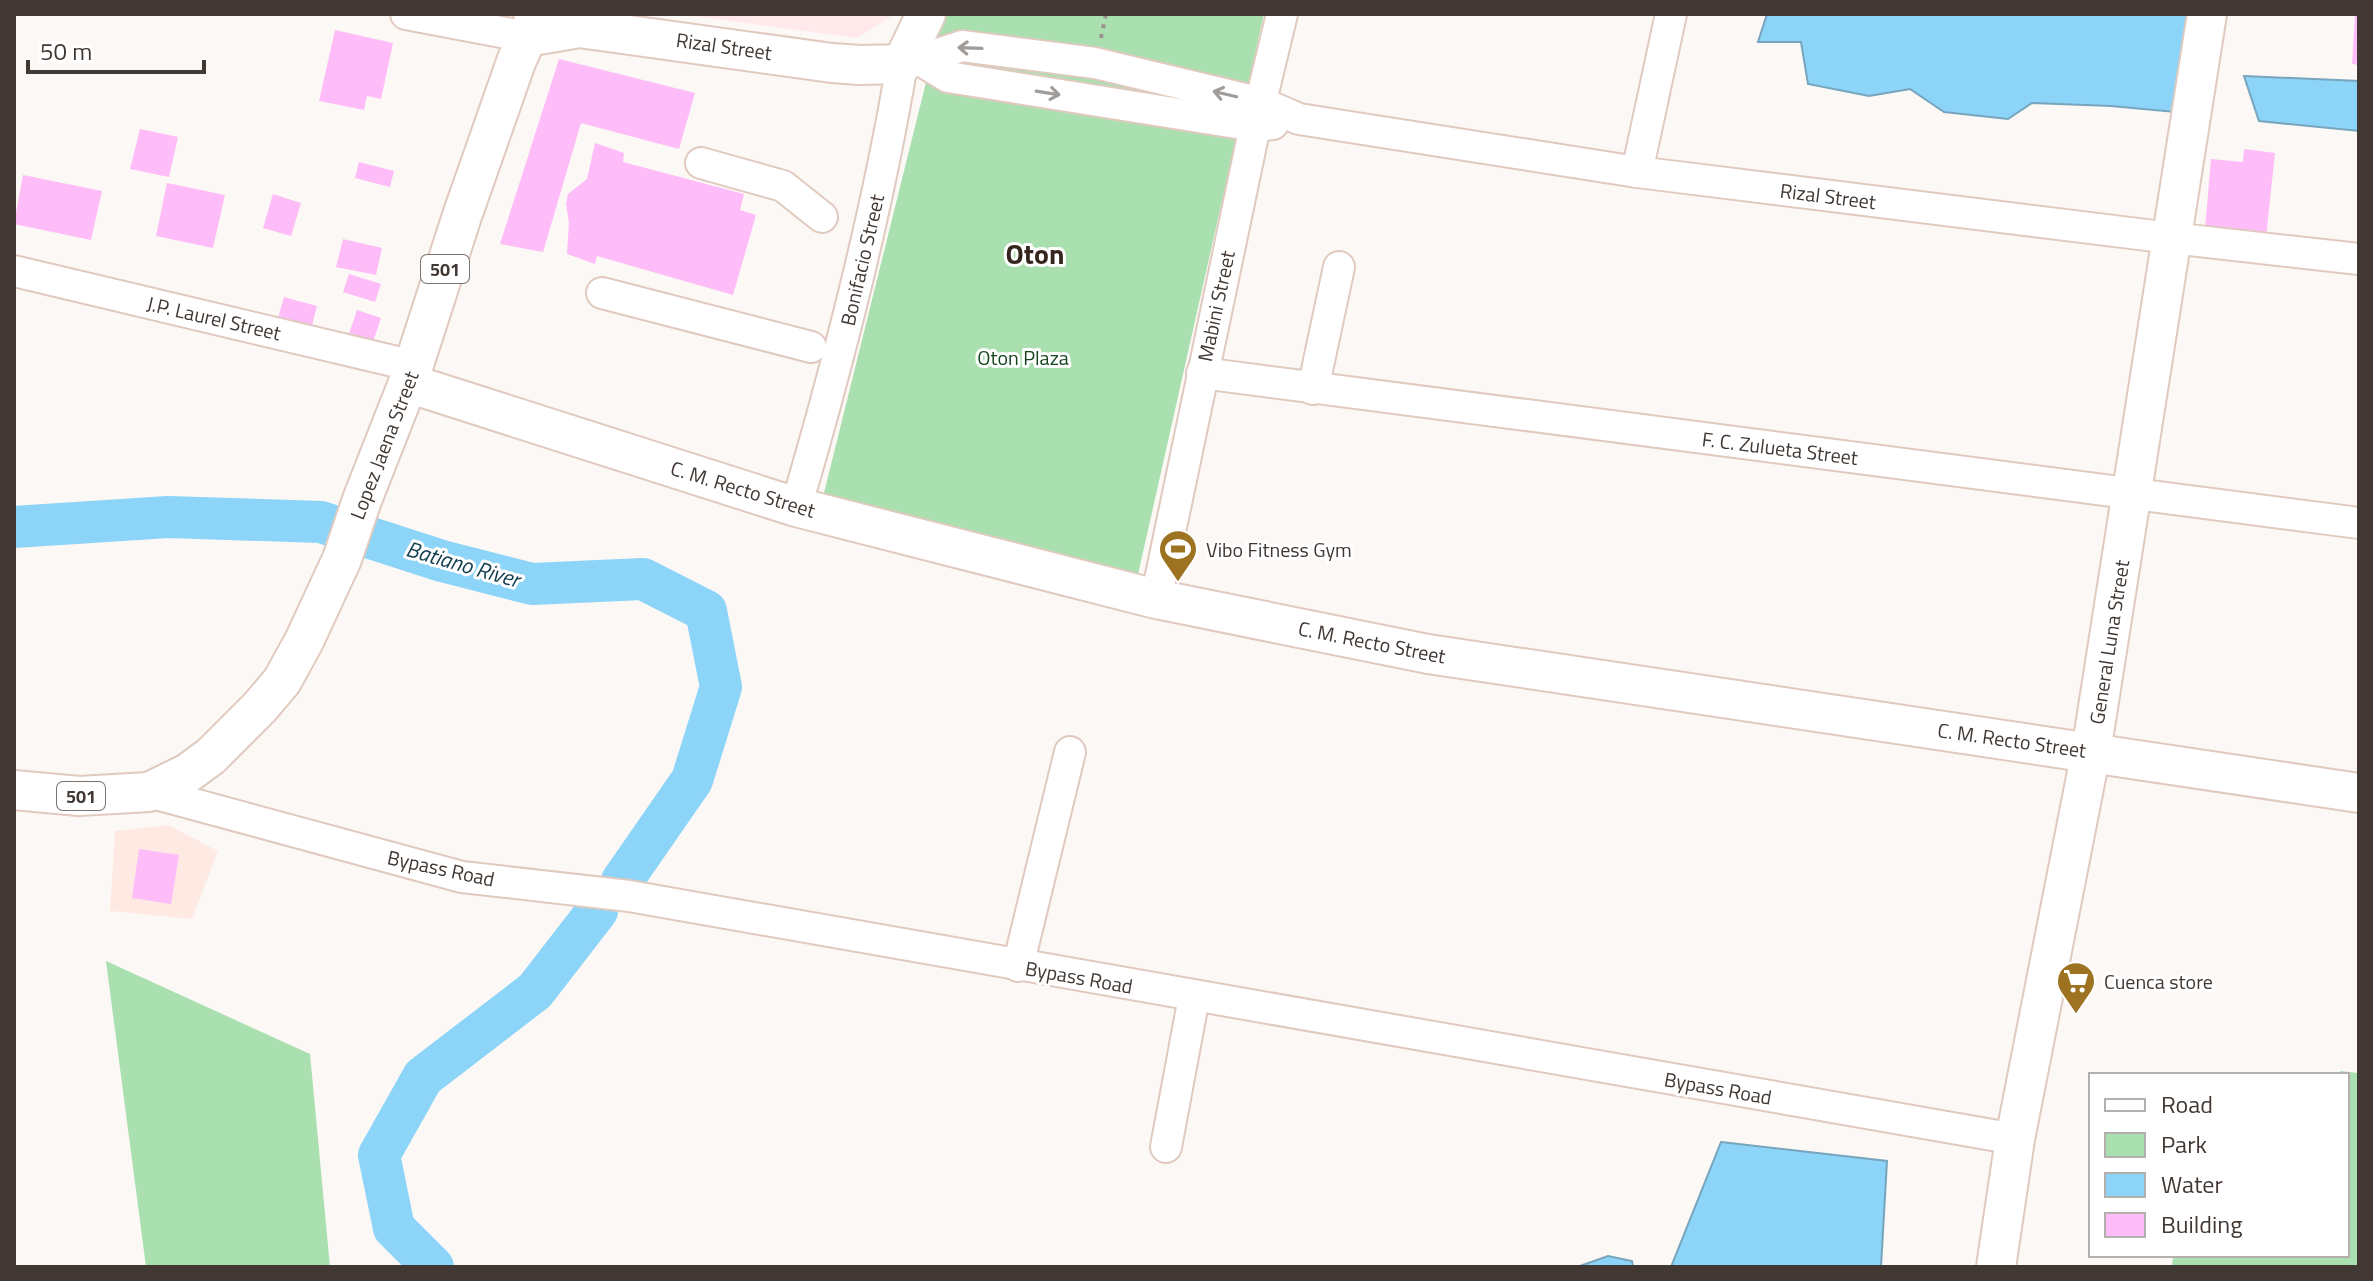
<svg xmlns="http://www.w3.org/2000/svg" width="2373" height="1281" viewBox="0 0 2373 1281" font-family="'Titillium Web',sans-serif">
  <rect width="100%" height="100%" fill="#fcf8f5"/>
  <path fill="#feeae2" d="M168,825L218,851L192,919L110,911L115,831Z"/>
  <path fill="#ffe9ea" d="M679,14H895L857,38Z"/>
  <g fill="#aadfaf">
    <path d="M943,14H1264L1137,579L823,497Z"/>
    <path d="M106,961L310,1054L330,1267H146Z"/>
    <path d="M2340,1071L2359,1073V1267H2171L2174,1255H2347V1075H2340Z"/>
  </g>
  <g fill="#8cd4f8" stroke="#76a5bd" stroke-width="2">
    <path d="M1767,14H2188L2175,112L2111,106L2032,103L2008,119L1944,112L1910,89L1869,96L1808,84L1801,42H1758Z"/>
    <path d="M2244,76L2359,81V131L2259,121Z"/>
    <path d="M1721,1142L1887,1161L1881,1267H1671Z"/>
    <path d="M1608,1256L1632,1261L1633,1267H1577Z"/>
  </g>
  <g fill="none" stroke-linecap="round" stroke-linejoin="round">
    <g stroke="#8cd4f8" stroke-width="42">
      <path d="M14,527L168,517L321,522L442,561L532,584L643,579L706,611L721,687L692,780L622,881"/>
      <path d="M433,1267L394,1228L379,1155L423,1077L535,991L597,911"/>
    </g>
  </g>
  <g fill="#febcf9">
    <path d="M2355,14H2359V65L2352,64Z"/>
    <path d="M335,30L393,43L381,99L367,96L364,110L319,101Z"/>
    <path d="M559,59L695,93L679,149L581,123L543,252L500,244Z"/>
    <path d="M140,129L178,137L169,177L130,169Z"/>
    <path d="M595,143L624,153L623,162L744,194L740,210L756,215L733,295L597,256L595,264L567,254L569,223L566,204L568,194L587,179Z"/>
    <path d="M2244,149L2275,153L2266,237L2205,229L2211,159L2243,162Z"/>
    <path d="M359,162L394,171L390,187L355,178Z"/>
    <path d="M23,175L102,191L91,240L14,224Z"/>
    <path d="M167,183L225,195L213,248L156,236Z"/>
    <path d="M273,194L301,203L291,236L263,228Z"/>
    <path d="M343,239L382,248L376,275L336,267Z"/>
    <path d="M349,274L381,284L375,302L343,292Z"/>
    <path d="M284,297L317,306L310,333L276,325Z"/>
    <path d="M357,310L381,318L371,348L347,340Z"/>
    <path d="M139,849L179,855L171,904L132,898Z"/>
  </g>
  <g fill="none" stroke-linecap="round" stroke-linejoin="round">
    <defs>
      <g id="minor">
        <path d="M406,14L527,37L530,14"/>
        <path d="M920,60L948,77L1255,126L1273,124"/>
        <path d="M701,163L783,186L822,217"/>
        <path d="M1637,172L1671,14"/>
        <path d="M14,271L414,366"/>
        <path d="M602,293L811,347"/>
        <path d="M1202,373L2359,523"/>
        <path d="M1313,389L1339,267"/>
        <path d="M796,507C839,361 877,214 902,64L920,60L962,46L1095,63L1262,103L1299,119L1637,172L2171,238L2359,259"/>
        <path d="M1156,599L1255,126L1282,14"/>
        <path d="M149,792L462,877L629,896L2015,1139"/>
        <path d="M1018,966L1070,752"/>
        <path d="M1166,1147L1194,997"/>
      </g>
      <g id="major">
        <path d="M408,383L796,507L1156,599L1428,654L2359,793"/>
        <path d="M14,790L79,796L149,792L188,773L211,756L260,707L282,681L304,641L342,559L362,500L408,383L462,216L516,62L527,37L579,28L832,63L860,65L902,64L926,14"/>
        <path d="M1996,1267L2015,1139L2091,752L2207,14"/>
      </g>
    </defs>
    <use href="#minor" stroke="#e0cabf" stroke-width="34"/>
    <use href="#major" stroke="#e0cabf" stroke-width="42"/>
    <path stroke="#99928e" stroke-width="4" stroke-dasharray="4 6" stroke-linecap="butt" d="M1101,38L1106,14"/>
    <use href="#minor" stroke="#fff" stroke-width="30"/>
    <use href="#major" stroke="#fff" stroke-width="38"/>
  </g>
  <defs><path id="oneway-shaft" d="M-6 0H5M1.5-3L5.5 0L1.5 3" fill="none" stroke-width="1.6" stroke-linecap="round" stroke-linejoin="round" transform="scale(2)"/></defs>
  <g stroke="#a09c99">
    <use href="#oneway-shaft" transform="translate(970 48) rotate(-178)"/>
    <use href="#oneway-shaft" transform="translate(1048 93) rotate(9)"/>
    <use href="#oneway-shaft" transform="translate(1225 94) rotate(-167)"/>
  </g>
  <defs>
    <symbol id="stadium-pin" viewBox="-11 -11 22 30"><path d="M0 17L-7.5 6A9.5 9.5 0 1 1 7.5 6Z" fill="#9d7321" stroke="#fff"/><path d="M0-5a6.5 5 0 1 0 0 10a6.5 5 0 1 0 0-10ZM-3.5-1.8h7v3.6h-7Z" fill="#fff"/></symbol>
    <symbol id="supermarket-pin" viewBox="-11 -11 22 30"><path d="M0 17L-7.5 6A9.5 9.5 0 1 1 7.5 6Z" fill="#9d7321" stroke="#fff"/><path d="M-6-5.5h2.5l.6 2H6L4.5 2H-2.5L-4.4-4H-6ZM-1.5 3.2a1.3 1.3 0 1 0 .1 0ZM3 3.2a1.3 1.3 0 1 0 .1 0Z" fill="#fff"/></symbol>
  </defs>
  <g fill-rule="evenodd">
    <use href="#stadium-pin" x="1156" y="527" width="44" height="60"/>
    <use href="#supermarket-pin" x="2054" y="959" width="44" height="60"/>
  </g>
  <g text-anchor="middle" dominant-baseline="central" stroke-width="6" stroke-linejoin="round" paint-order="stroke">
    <g fill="#fff" stroke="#7a7470" stroke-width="2">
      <rect x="421" y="255" width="48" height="28" rx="6"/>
      <rect x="57" y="782" width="48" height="28" rx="6"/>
    </g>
    <g font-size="18" font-weight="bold" fill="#413833">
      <text x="445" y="269">501</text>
      <text x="81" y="796">501</text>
    </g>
    <g font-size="20" fill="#413833" stroke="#fff">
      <text transform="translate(724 46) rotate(8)">Rizal Street</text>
      <text transform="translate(1828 196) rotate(7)">Rizal Street</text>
      <text transform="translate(862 260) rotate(-77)">Bonifacio Street</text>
      <text transform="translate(1216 306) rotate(-78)">Mabini Street</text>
      <text transform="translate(214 318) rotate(13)">J.P. Laurel Street</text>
      <text transform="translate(384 445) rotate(-69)">Lopez Jaena Street</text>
      <text transform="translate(1780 448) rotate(7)">F. C. Zulueta Street</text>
      <text transform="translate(743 489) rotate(17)">C. M. Recto Street</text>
      <text transform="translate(1372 642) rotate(11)">C. M. Recto Street</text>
      <text transform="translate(2109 642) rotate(-81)">General Luna Street</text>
      <text transform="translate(2012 740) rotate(8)">C. M. Recto Street</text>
      <text transform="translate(441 868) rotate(12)">Bypass Road</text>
      <text transform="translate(1079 977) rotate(10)">Bypass Road</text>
      <text transform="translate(1718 1088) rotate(10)">Bypass Road</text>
    </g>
    <g font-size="20" fill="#13441d" stroke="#fff">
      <text x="1023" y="357">Oton Plaza</text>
    </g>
    <g font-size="20" fill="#413833" stroke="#fff" text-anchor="start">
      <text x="1206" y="549">Vibo Fitness Gym</text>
      <text x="2104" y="981">Cuenca store</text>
    </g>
    <g font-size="22" font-style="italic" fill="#113c4e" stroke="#fff">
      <text transform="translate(463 564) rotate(16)">Batiano River</text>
    </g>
    <g font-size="28" font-weight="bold" fill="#35251d" stroke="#fff">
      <text x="1035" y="253">Oton</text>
    </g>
  </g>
  <rect width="2373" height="1281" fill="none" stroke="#413833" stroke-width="32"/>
  <rect x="2089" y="1073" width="260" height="184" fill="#ffffff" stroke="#b3afad" stroke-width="2"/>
  <rect x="2105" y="1099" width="40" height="12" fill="#ffffff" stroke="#b3afad" stroke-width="2"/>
  <text x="2161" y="1113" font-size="24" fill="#413833">Road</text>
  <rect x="2105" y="1133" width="40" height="24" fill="#aadfaf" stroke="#b3afad" stroke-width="2"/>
  <text x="2161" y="1153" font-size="24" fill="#413833">Park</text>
  <rect x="2105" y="1173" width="40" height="24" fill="#8cd4f8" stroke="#b3afad" stroke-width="2"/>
  <text x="2161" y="1193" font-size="24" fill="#413833">Water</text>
  <rect x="2105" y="1213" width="40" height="24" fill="#febcf9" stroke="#b3afad" stroke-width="2"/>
  <text x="2161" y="1233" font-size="24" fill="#413833">Building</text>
  <path d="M28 60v12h176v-12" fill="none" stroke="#413833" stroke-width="4"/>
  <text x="40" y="60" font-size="24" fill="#413833" stroke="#ffffff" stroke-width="6" paint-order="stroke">50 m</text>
</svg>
